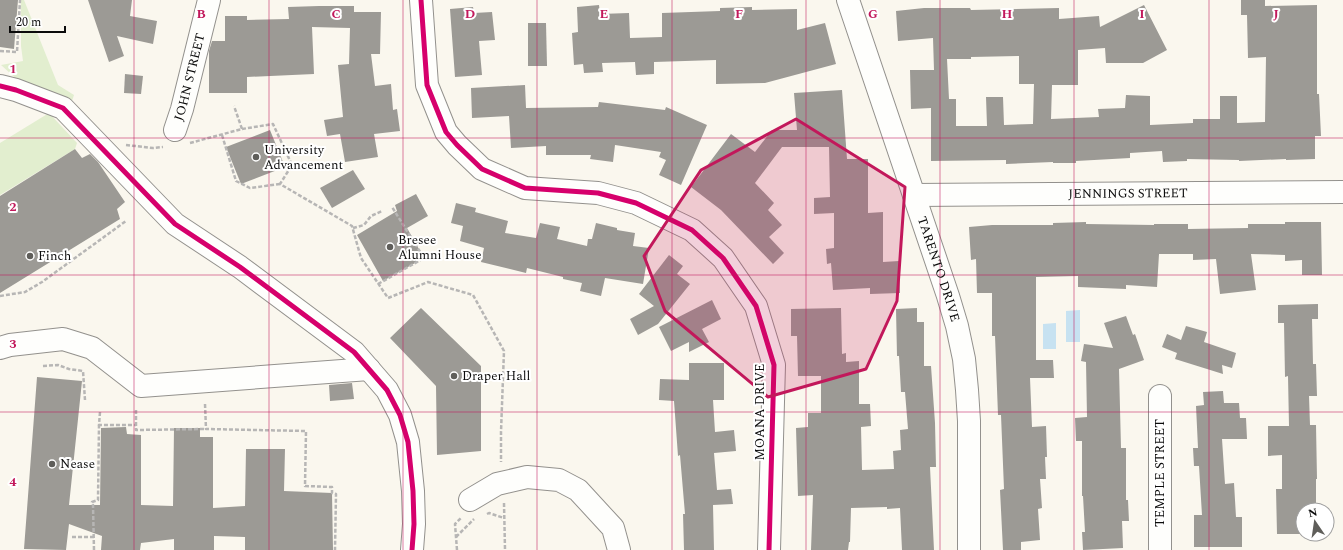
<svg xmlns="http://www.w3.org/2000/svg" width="1343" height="550" viewBox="0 0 1343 550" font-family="Spectral,serif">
  <rect width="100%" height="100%" fill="#faf7ee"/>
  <g fill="#e2eecf">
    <path d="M21,0H24L58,85L74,95L71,104L21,83L1,65L23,61L21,46Z"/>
    <path d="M49,113L77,143L75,149L0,195V143Z"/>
  </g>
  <g fill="#c7e2f1">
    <path d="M1080,310V342H1066V311Z"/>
    <path d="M1056,323V349H1043V324Z"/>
  </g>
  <g fill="#9c9a95" fill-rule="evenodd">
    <path d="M0,0H18L14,49L0,47Z"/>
    <path d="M88,0H132L130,16L157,21L153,44L117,36L124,56L109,62Z"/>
    <path d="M1241,0H1265V6L1317,5V94H1319L1321,136H1315V159L1286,160V159L1239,161V160L1187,159V161L1163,162L1162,151L1130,153V158L1076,161V163H1053V162L1006,164V160L931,161V108L911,109L910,70H934L933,38L898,41L896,11L924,8H970L971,10L1059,8V19L1099,16L1100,27L1144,5L1167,50L1143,63H1106L1105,48L1078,50V85H1052L1051,119L1099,117L1098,109L1125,108L1126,95L1150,96V125L1193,123V119H1220V96H1237V123L1265,122L1266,57L1248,58L1247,15H1241ZM1019,56V84H1034L1033,124L1004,125L1003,97H986L987,126H956V99H949L947,59H971V57Z"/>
    <path d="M599,5L600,14L629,13L630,38L662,37V13L720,11V8L752,7V10L797,9V30L825,23L836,64L765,83L716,84V60L654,62V74L636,75L635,62L602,63L603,72L584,73L583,64L574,65L572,33L578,32L577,7Z"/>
    <path d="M319,6H354V12H381L380,54H371L375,86L391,84L393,110L397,109L400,131L374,134L378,157L345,162L340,134L327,136L324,120L343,117L338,65L349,64L350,28L312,27L314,74L247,77V93H209V51L212,41H225V16H247V20L289,19L288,7Z"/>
    <path d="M473,7L474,13L492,12L495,40L479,41L482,75L455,77L450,9Z"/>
    <path d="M528,23H546L547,66H528Z"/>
    <path d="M125,74L143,76L141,94L124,93Z"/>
    <path d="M525,85L526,108L598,107L599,102L665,110L666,107L707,125L681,185L659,175L666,160L659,157L661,152L615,145L613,162L590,159L591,155H546V146L511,148L509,116L472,118L471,88Z"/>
    <path d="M842,90L847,159H868V213L883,212V262L899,261L900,293L870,294V288L833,290L831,263L827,264L826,249L834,248V213L814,214V198L830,197L829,147H782L755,183L774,203L768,210L782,225L769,237L784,253L773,264L721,210L691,187L731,134L755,152L772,130H797L794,93Z"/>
    <path d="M270,130L285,167L241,184L226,147Z"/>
    <path d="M75,149L82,158L90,154L98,162L125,202L117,209L120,219L0,293V196Z"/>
    <path d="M353,170L365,189L332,208L320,188Z"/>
    <path d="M416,194L428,216L407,228L424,258L383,281L357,235L397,211L395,205Z"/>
    <path d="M456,203L476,208L475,212L508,221L505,233L536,238L540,223L560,227L557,239L587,246L588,239H592L596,223L617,228V230L635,233L633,246L649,248L643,284L605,278L601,296L580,291L582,283L563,279V277L527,268L526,273L481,262L484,248L460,241L463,226L451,223Z"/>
    <path d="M1086,222V224L1154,225V224H1188V229L1248,228V224H1285V222H1321L1322,275H1302V260L1285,261V255L1251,254L1256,290L1220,294L1216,259L1193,260V254H1159L1157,287L1126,285V289L1078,287V276L1036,277V360H1053L1054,378H1030L1032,427L1046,426L1047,457H1045L1046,479H1040L1042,508L1038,509L1040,540L1021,542V550H1003L1000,490L1004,489L1001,415H998L995,336H992V293H977L976,259L971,260L969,227L992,225H1053V223Z"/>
    <path d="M669,255L683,266L677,274L690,284L658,324L638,335L630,319L654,306L639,294Z"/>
    <path d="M712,300L721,319L702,329L709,342L689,352V342L671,351L659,327Z"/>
    <path d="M1318,304V319H1312L1313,364H1316L1317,396H1309L1310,425H1316L1317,479H1316V510H1303V534H1277L1276,489H1282V455L1268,456V426H1289L1288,376L1285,377L1284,323H1278V305Z"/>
    <path d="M421,308L481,366V451L437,455L436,386L390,338Z"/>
    <path d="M841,308L842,354L846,353V362L859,361V404H870L871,426L861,427L862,470L894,469L893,451L901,450L900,430L908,429L905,392H901L899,356H897L896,309L917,308V322H924V366H931L935,423L936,467H930L934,550H902L900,508L887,509V507L851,508L850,542H849L848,550H811L813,495L798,496L796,428L808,427V413H821V376H798L797,336H791V309Z"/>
    <path d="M1126,316L1133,335L1135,334L1144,360L1119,369L1121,448H1126V500H1128L1129,521H1122L1123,548L1083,550L1082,532H1085L1083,496H1082V441H1076L1075,418L1087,417L1086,362L1081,361L1084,344L1113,348L1104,323Z"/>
    <path d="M1186,326L1207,332L1204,342L1236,353L1232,368L1222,365L1223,374L1175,359L1177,353L1162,347L1167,334L1181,340Z"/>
    <path d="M689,363H724V400H713L715,432L734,430L736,451L714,453L717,490L731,489L733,504L713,505L714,550H684L683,514H685L680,455L678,456L674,401L659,400L660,379L689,380Z"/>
    <path d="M37,377L82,381L69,505H100L101,428L126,427L127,434L141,435V505L173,506L174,428H200V437H213V508L245,506L246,449H285L284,491L332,493L333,550H245V537L214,536V550H174V539L141,543L140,550H101L102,536L69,524L66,550L24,549Z"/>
    <path d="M352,383L354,399L330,401L329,385Z"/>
    <path d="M1223,391L1224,403H1239L1240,418H1246L1247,439H1222L1225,484L1234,483L1236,517H1242V547H1194V515H1202L1199,466H1194L1193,448H1198L1196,406L1204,405L1203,392Z"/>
  </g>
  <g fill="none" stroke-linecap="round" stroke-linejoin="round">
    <defs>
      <g id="minor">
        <path d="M421,0L427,85L446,132L457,145L482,169L525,188L598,193L636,203L692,230L723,258L756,306L774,365L769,550"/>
        <path id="s1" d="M848,0L948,296L957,326L964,359L967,390L969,421V550"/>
        <path d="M0,86L16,90L63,108L175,224L240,267L354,352L387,390L400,415L408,442L413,491L414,524L412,550"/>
        <path id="s2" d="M175,130L182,109L209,0"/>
        <path id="s3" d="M914,195L1343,192"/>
        <path d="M0,348L10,345L63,339L92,348L141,386L369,369"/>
        <path d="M470,500L497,484L527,477L559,480L578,490L613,528L619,550"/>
        <path d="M1160,550V396"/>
      </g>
    </defs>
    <use href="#minor" stroke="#93918d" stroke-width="24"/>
    <g stroke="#b7b6b5" stroke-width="2.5" stroke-dasharray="4 2" stroke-linecap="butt">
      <path d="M0,51L17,52L20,0"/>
      <path d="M242,129L273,124L292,165L280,184L352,226L361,258L388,298L428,282L473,295L504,351L501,432V462"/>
      <path d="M222,135L236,181L250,188L280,184"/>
      <path d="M190,143L242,129L234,106"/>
      <path d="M126,145L153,148L163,147"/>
      <path d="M353,228L364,225L371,216L382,211"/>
      <path d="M378,284L424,258L392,207"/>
      <path d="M0,296L25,292L42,282L126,221"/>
      <path d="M43,366L58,365L69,369L83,371L85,400"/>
      <path d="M205,404L206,429L306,431L305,486L332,487V493L336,494L335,550"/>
      <path d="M136,410V430L206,429"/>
      <path d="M100,412L99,425H136"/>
      <path d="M504,503L505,549"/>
      <path d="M487,514L489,513L504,518"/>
      <path d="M72,537H94"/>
      <path d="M456,537L474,519"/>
      <path d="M94,550L93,505L92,502L98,500L99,425"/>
      <path d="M457,550L455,524L461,518"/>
    </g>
    <use href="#minor" stroke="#fefefc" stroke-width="22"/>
    <defs>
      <g id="cycleway">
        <path d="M421,0L427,85L446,132L457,145L482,169L525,188L598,193L636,203L692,230L723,258L756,306L774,365L769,550"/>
        <path d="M0,86L16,90L63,108L175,224L240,267L354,352L387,390L400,415L408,442L413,491L414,524L412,550"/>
      </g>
    </defs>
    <use href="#cycleway" stroke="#fff" stroke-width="8"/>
    <use href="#cycleway" stroke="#d6006c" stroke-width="5"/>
  </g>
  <path fill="#c2185b" fill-opacity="0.2" stroke="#c2185b" stroke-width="3" stroke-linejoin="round" d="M796,119L905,187L897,301L866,369L768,397L665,311L644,256L701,170Z"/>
  <path fill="none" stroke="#c2185b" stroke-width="1" stroke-opacity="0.55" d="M134,0V550M269,0V550M403,0V550M537,0V550M672,0V550M806,0V550M940,0V550M1074,0V550M1209,0V550M0,138H1343M0,275H1343M0,412H1343"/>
  <g fill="#5f5e5a" stroke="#fff" stroke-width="1.5">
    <circle cx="256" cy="157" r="4"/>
    <circle cx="390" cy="247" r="4"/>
    <circle cx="30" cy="256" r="4"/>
    <circle cx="454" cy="376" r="4"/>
    <circle cx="52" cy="464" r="4"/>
  </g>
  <g text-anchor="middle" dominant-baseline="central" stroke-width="4" stroke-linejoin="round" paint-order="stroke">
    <g font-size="13" fill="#0b0b0b" stroke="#fff">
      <text stroke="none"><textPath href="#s2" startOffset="55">JOHN STREET</textPath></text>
      <text stroke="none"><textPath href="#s3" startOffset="214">JENNINGS STREET</textPath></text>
      <text stroke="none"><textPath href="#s1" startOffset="284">TARENTO DRIVE</textPath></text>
      <text transform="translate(760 412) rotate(-90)">MOANA DRIVE</text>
      <text transform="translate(1160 473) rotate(-90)">TEMPLE STREET</text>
    </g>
    <g font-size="13" fill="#0b0b0b" stroke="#fff" text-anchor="start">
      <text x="264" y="150">University<tspan x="264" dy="15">Advancement</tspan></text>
      <text x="398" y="240">Bresee<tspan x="398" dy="15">Alumni House</tspan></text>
      <text x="38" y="256">Finch</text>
      <text x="462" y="376">Draper Hall</text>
      <text x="60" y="464">Nease</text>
    </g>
  </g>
  <g font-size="13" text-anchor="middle" font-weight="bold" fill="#c2185b" stroke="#fff" stroke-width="4" stroke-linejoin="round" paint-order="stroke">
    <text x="201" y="18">B</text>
    <text x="336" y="18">C</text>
    <text x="470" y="18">D</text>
    <text x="604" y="18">E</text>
    <text x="739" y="18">F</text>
    <text x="873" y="18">G</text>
    <text x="1007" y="18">H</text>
    <text x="1142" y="18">I</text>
    <text x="1276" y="18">J</text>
    <text x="13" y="73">1</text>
    <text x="13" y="211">2</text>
    <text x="13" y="348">3</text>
    <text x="13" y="486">4</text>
  </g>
  <g transform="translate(1315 522) rotate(347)"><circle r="19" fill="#ffffff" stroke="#9d9d9d"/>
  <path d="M0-3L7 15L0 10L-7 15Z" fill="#5f5e5a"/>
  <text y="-6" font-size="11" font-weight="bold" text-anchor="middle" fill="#0b0b0b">N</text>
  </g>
  <path d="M10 26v6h55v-6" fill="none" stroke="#0b0b0b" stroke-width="2"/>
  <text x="16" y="26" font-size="12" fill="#0b0b0b" stroke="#ffffff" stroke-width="3" paint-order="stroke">20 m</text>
</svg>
